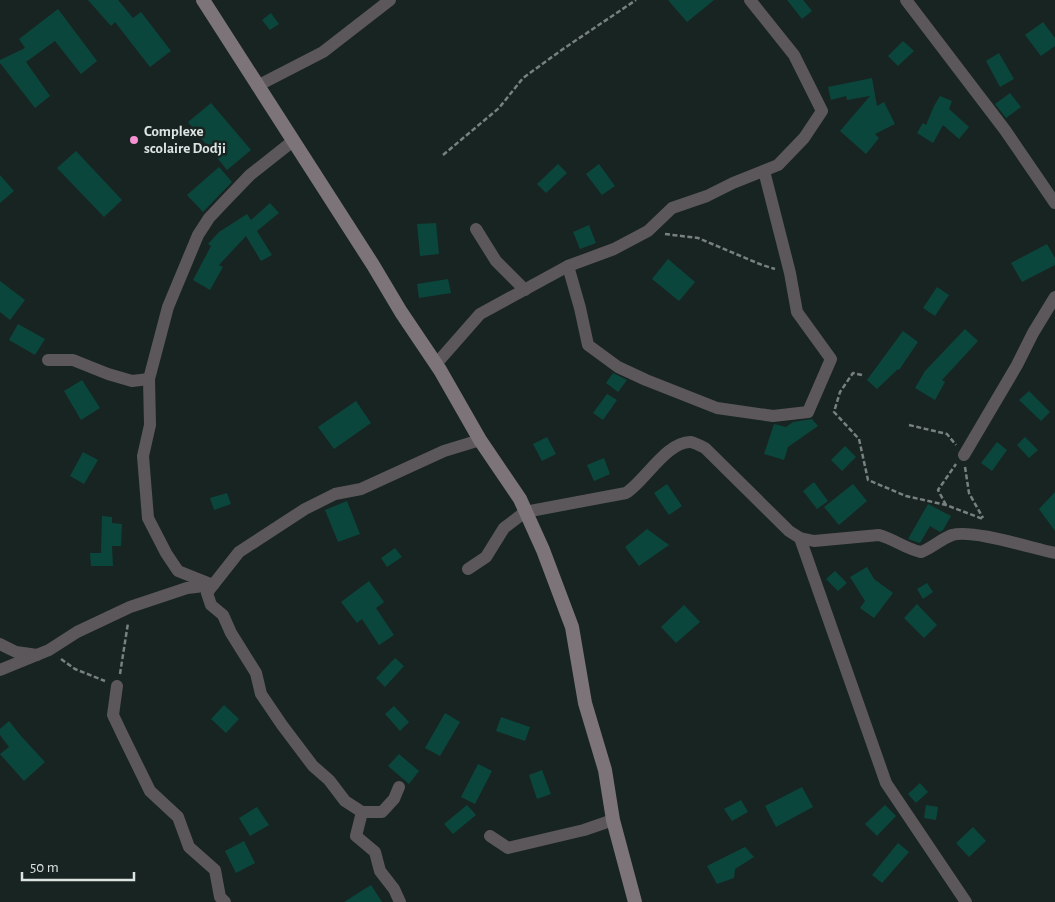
<svg xmlns="http://www.w3.org/2000/svg" width="1055" height="902" viewBox="0 0 1055 902" font-family="'Alegreya Sans',sans-serif">
  <rect width="100%" height="100%" fill="#182421"/>
  <g fill="#0b463d">
    <path d="M88,0H118L133,18L141,12L171,51L150,67L115,22L111,26Z"/>
    <path d="M668,0H714L687,22Z"/>
    <path d="M787,0H803L812,11L802,19Z"/>
    <path d="M58,9L97,61L81,74L55,41L26,62L50,96L35,108L0,63V60L25,48L19,39Z"/>
    <path d="M271,13L279,24L270,30L262,20Z"/>
    <path d="M1043,22L1055,38V46L1041,56L1025,35Z"/>
    <path d="M903,41L914,51L898,66L888,56Z"/>
    <path d="M999,53L1014,79L1000,87L986,61Z"/>
    <path d="M872,78L877,106L884,102L895,124L875,134L879,138L866,154L840,131L870,96L847,100L846,96L831,100L828,87Z"/>
    <path d="M1010,93L1021,107L1006,118L995,104Z"/>
    <path d="M940,96L952,101L949,109L969,127L959,139L943,125L933,143L917,133L923,123L926,125L934,106Z"/>
    <path d="M211,103L251,150L227,170L188,122Z"/>
    <path d="M76,151L122,200L104,217L57,168Z"/>
    <path d="M558,164L567,173L546,193L537,184Z"/>
    <path d="M599,164L615,186L602,195L586,174Z"/>
    <path d="M219,167L232,182L203,212L187,195Z"/>
    <path d="M0,175L14,191L0,203Z"/>
    <path d="M270,203L279,213L257,231L272,255L261,261L246,236L219,265L223,267L210,290L193,280L211,246L208,244L219,232L247,214L251,220Z"/>
    <path d="M436,223L439,254L420,256L417,224Z"/>
    <path d="M589,225L596,243L580,249L573,232Z"/>
    <path d="M1047,244L1055,258V265L1022,282L1011,263Z"/>
    <path d="M668,259L695,282L679,301L652,279Z"/>
    <path d="M448,279L451,293L419,298L417,284Z"/>
    <path d="M0,281L25,300L10,320L0,312Z"/>
    <path d="M937,287L949,295L935,316L923,308Z"/>
    <path d="M18,324L45,339L35,355L9,340Z"/>
    <path d="M965,329L978,341L942,380L945,382L935,400L915,388L925,371Z"/>
    <path d="M903,331L918,342L899,370L898,369L877,389L867,380Z"/>
    <path d="M613,373L627,380L618,392L606,383Z"/>
    <path d="M82,380L100,408L81,420L64,391Z"/>
    <path d="M1029,391L1050,412L1041,421L1019,400Z"/>
    <path d="M607,394L617,400L603,420L593,413Z"/>
    <path d="M356,401L371,423L334,449L318,427Z"/>
    <path d="M812,419L818,426L788,447L784,460L764,454L774,424L786,427L793,422Z"/>
    <path d="M547,437L556,454L542,461L533,444Z"/>
    <path d="M1025,437L1038,450L1029,458L1017,445Z"/>
    <path d="M997,442L1007,450L992,471L981,463Z"/>
    <path d="M845,446L856,457L842,471L831,460Z"/>
    <path d="M83,452L98,460L84,484L70,476Z"/>
    <path d="M604,458L610,474L594,481L587,465Z"/>
    <path d="M814,482L828,501L817,509L803,491Z"/>
    <path d="M667,484L682,506L669,515L654,493Z"/>
    <path d="M853,484L867,501L839,525L824,507Z"/>
    <path d="M1055,492V531L1039,509Z"/>
    <path d="M227,493L231,504L214,510L210,498Z"/>
    <path d="M347,501L360,534L338,542L325,510Z"/>
    <path d="M928,504L951,516L943,530L940,532L930,526L920,543L908,539Z"/>
    <path d="M102,516L112,517V523L122,524L121,546H112L113,566H91L90,553H101Z"/>
    <path d="M647,529L669,545L639,566L625,547Z"/>
    <path d="M395,548L402,557L387,567L381,558Z"/>
    <path d="M867,567L874,579L893,593L874,618L860,608L865,601L850,577Z"/>
    <path d="M835,571L847,583L838,591L826,579Z"/>
    <path d="M369,581L384,602L376,608L394,635L379,645L362,619L357,623L341,602Z"/>
    <path d="M927,583L933,592L923,599L917,589Z"/>
    <path d="M917,604L937,625L924,638L904,618Z"/>
    <path d="M684,605L700,622L676,643L661,627Z"/>
    <path d="M395,658L404,666L385,687L376,678Z"/>
    <path d="M224,705L239,719L226,733L211,719Z"/>
    <path d="M394,706L409,722L400,731L385,714Z"/>
    <path d="M445,713L460,722L440,756L425,748Z"/>
    <path d="M501,717L530,727L525,741L496,731Z"/>
    <path d="M9,721L21,736L45,762L24,781L0,754L9,747L0,735V729Z"/>
    <path d="M399,754L419,771L409,784L388,766Z"/>
    <path d="M478,764L492,771L475,804L461,797Z"/>
    <path d="M542,770L551,794L537,799L529,775Z"/>
    <path d="M920,783L928,792L916,803L908,794Z"/>
    <path d="M802,787L813,807L776,827L765,806Z"/>
    <path d="M741,800L748,812L732,821L724,809Z"/>
    <path d="M467,805L476,815L453,834L444,824Z"/>
    <path d="M885,805L896,816L877,836L865,824Z"/>
    <path d="M926,805L938,807L936,820L924,818Z"/>
    <path d="M257,807L269,825L250,836L239,818Z"/>
    <path d="M973,827L986,841L969,857L956,843Z"/>
    <path d="M244,841L255,863L236,873L225,851Z"/>
    <path d="M898,843L909,852L882,883L872,875Z"/>
    <path d="M745,847L754,857L735,869L734,878L717,884L707,866Z"/>
    <path d="M371,885L382,902H344Z"/>
  </g>
  <g fill="none" stroke-linecap="round" stroke-linejoin="round">
    <g stroke="#77817e" stroke-width="2.5" stroke-dasharray="5 2.5" stroke-linecap="butt">
      <path d="M443,155L499,108L523,78L563,49L636,0"/>
      <path d="M665,234L698,238L762,265L775,269"/>
      <path d="M862,375L853,373L840,392L834,412L859,439L868,480L906,496L946,505L983,519"/>
      <path d="M909,425L947,434L956,445"/>
      <path d="M965,467L969,493L983,518"/>
      <path d="M946,505L938,490L956,464"/>
      <path d="M61,659L75,669L105,681"/>
      <path d="M120,674L128,623"/>
    </g>
    <g stroke="#5c575a" stroke-width="12">
      <path d="M906,0L1005,130L1055,203"/>
      <path d="M257,86L323,52L390,0"/>
      <path d="M476,229L496,261L525,290"/>
      <path d="M568,266L580,308L588,345L618,367L646,380L717,408L773,416L808,412L831,359L797,312L790,273L764,171"/>
      <path d="M48,360H73L108,374L132,381L149,379L168,307L198,235L209,218L226,200L250,175L293,141"/>
      <path d="M436,364L480,314L568,266L614,249L648,231L672,208L707,196L733,183L778,165L804,138L822,111L794,55L750,0"/>
      <path d="M149,379L150,425L143,456L148,518L166,553L178,571L213,585L207,593L211,605L223,615L231,633L256,673L261,694L282,725L313,766L329,780L345,801L362,812H382L394,799L399,787"/>
      <path d="M964,455L1017,365L1033,333L1055,297"/>
      <path d="M800,538L886,783L966,902"/>
      <path d="M468,569L486,557L504,528L525,512L626,493C645,481 667,441 691,442C695,443 701,446 705,448L789,531L800,538L814,541L879,535C894,539 906,549 921,552C932,548 941,539 952,535C973,529 1031,548 1055,553"/>
      <path d="M0,644L16,652L37,655"/>
      <path d="M0,670L49,650L77,632L130,607L187,588L213,585L239,552L305,509L335,494L361,489L444,451L480,440"/>
      <path d="M117,686L113,715L123,736L150,791L178,817L189,847L215,870L220,897L225,902"/>
      <path d="M362,812L356,836L375,852L380,871L394,889L400,902"/>
      <path d="M490,836L508,848L584,830L613,820"/>
    </g>
    <path stroke="#7d7479" stroke-width="14" d="M203,0L373,265L401,312L440,370L480,440L520,499L543,550L572,627L585,703L605,770L613,820L635,902"/>
  </g>
  <circle fill="#f491d3" stroke="#182421" stroke-width="2" cx="134" cy="140" r="5"/>
  <g text-anchor="middle" dominant-baseline="central" stroke-width="5" stroke-linejoin="round" paint-order="stroke">
    <g font-size="15" font-weight="bold" fill="#dce4e2" stroke="#182421" text-anchor="start">
      <text x="144" y="131">Complexe<tspan x="144" dy="17">scolaire Dodji</tspan></text>
    </g>
  </g>
  <path d="M22 872v8h112v-8" fill="none" stroke="#dce4e2" stroke-width="2.5"/>
  <text x="30" y="872" font-size="15" fill="#dce4e2" stroke="#182421" stroke-width="4" paint-order="stroke">50 m</text>
</svg>
